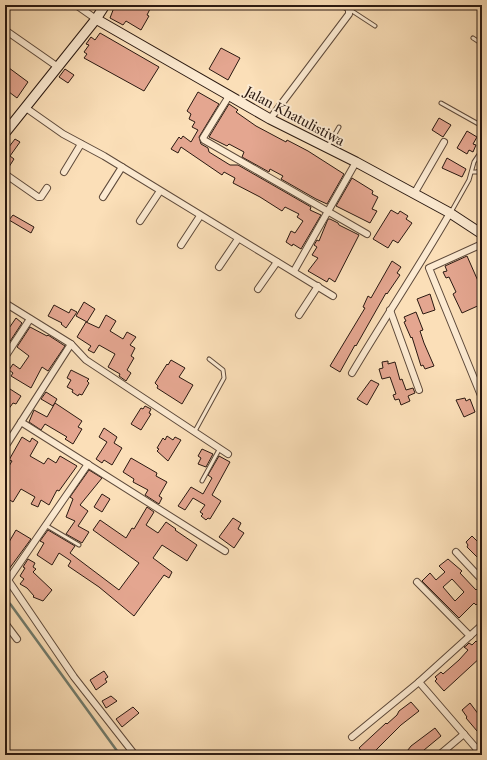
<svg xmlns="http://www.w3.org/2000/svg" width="487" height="760" viewBox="0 0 487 760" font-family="'Libre Caslon Text',serif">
  <rect width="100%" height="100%" fill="#fbdfb8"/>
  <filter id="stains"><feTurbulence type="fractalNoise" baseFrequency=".005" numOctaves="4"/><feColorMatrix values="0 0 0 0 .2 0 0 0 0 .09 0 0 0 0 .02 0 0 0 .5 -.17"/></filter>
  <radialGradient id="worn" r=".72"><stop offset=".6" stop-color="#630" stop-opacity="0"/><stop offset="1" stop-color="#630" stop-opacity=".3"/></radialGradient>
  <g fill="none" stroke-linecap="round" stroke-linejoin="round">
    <path stroke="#707b6d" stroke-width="2.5" d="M5,599L11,605L120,755"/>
  </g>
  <g fill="#e4a690" stroke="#2a1911" fill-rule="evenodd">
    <path d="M115,5H152L147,15L149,16L141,30L126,21L123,25L110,18Z"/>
    <path d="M100,33L159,67L144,91L84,58L87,54L84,52L89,45L86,44L91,37L95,40Z"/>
    <path d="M221,48L240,58L228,80L209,69Z"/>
    <path d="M5,65L28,82L17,98L5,89Z"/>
    <path d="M65,69L74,75L68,83L59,77Z"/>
    <path d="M198,92L219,104L199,137L201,144L208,148L209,152L230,165H238L311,207L310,210L321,215L301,249L293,244L292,246L286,242L291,231L295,233L303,221L297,217L299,214L285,207L282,211L260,197L233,183L235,178L224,172L222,175L181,147L178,153L171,149L179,137L181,139L183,136L191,142L198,130L192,127L195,122L189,119L191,114L187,111Z"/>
    <path d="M229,104L238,110L236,112L256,126L286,142L287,140L308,151L344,174L327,204L316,199L281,179L283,176L270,169L269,172L242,157L244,152L229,144L227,146L209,137Z"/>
    <path d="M439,118L451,125L443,137L432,130Z"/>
    <path d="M467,131L477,137L473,144L476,145L473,152L469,150L467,154L457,148Z"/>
    <path d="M15,139L20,142L10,156L14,159L7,170H5V152Z"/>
    <path d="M447,158L466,169L462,177L442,168Z"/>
    <path d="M352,178L373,191L372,194L378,197L372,209L377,211L370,223L336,206Z"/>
    <path d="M391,210L398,214L400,211L408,216L406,219L412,223L398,243L393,240L388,248L373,239Z"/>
    <path d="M13,215L34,227L31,233L9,220Z"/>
    <path d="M328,219H330L338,223L339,225L359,235L335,282L329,278L327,282L308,271L318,258L312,255L317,247L314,245L317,240L319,241Z"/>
    <path d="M467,256L482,290V304L462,313L453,294L456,292L449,277L446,278L443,272L447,271L445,266Z"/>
    <path d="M392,261L401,267L397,273L400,275L387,294L386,293L356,346L355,345L340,372L330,366L365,308L363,307L368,296L371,298Z"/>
    <path d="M430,294L435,310L423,314L417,299Z"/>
    <path d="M84,302L95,309L87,322L76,316Z"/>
    <path d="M54,305L69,313L71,309L77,312L66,328L61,324L62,323L48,316Z"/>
    <path d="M416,312L423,330L420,331L424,343L434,366L425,369L423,365L421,366L412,337L411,338L404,322L406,321L404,317Z"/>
    <path d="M106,315L116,321L110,331L123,339L127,332L136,337L130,345L135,348L131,356L134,358L127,370L131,373L126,381L119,376L120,374L108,367L115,354L99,345L94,353L88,350L91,346L77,337L86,322L99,328Z"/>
    <path d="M16,318L22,323L5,349V334Z"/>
    <path d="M30,327L47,336L48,335L65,346L48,371L42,367L31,388L11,376L13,373L9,370L13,364L20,369L29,356L17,347Z"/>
    <path d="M171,360L185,368L179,377L193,385L182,404L157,388L158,386L155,383L167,364L168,365Z"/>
    <path d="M388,361V364L395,362L400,380L402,379L406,390L413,388L415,393L408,396L410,401L401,405L399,399L395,400L393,395L396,394L390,377L382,379L379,369L383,368L382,362Z"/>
    <path d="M71,370L89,379L87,381L89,383L82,395L79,394L78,396L72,392L73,390L67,387L71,380L67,378Z"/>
    <path d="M371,380L379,384L367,405L357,399Z"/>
    <path d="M10,389L21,396L16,404L13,403L5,414V392L7,393Z"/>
    <path d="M46,392L57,399L53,406L41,399Z"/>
    <path d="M465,398L466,401L470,399L475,412L464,417L456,400Z"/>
    <path d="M55,403L82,421L78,427L82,429L73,444L65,439L67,437L45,424L41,430L29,422L34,410L47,417Z"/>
    <path d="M145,406L151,409L149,413L151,414L141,430L131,424L141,408L143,409Z"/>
    <path d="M104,428L117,437L114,443L122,448L112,465L104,460L102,463L96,459L107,442L99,437Z"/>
    <path d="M167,436L173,440L175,437L181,440L168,461L157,451L159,449L157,448L163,438L165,440Z"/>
    <path d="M22,437L30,442L32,438L38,442L30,456L44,464L48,458L56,463L60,456L77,466L59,491L57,490L49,505L41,500L38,507L31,504L35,497L21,489L13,502L5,497V473L12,461L9,460Z"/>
    <path d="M202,449L213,454L206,467L198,464L201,458L198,456Z"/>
    <path d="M219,456L230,462L212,495L221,501L210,519L208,518L206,520L201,516L203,514L200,512L205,505L193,498L185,510L178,506L191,487L203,494L212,478L208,475Z"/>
    <path d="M131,458L157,473L156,476L167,482L159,496L162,498L159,504L145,495L148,490L133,482L134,479L123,472Z"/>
    <path d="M89,470L102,478L80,505L88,511L78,526L89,532L82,543L66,534L75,521L66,517L73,499L70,497Z"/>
    <path d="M102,494L110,499L102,512L94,507Z"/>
    <path d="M147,507L154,512L146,525L158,533L166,522L176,529L175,530L197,545L187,561L162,545L153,558L172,572L169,578L164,575L134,616L99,587L68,566L71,561L59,553L52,565L37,555L44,543L40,541L48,530L75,546L70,553L119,590L139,563L93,530L100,520L126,538L132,528L134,529Z"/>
    <path d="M233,518L241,523L238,529L244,533L234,548L219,537Z"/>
    <path d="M16,530L31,539L9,569L5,566V549Z"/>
    <path d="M472,536L482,546V562L467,547L468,545L466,542Z"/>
    <path d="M28,559L35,563L33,567L36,569L33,572L52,590L43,601L33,597L34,596L27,588L20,584L24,579L20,576L25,568L23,567Z"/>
    <path d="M448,559L462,571L460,573L476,590L477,589L482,594V599L476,605L474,603L459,618L422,581L430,573L436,580L445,572L439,566ZM452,579L464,592L455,601L443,587Z"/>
    <path d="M476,641L482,646V656L444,691L435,681L437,679L435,677L441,672L443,674L459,660L468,650L464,647L466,646L469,643L472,645Z"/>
    <path d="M104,671L108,677L105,679L107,682L96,690L90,680Z"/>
    <path d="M111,696L117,701L106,708L102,701Z"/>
    <path d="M411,702L419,711L401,725L371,755H365L359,748L386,723L387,724L397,715L399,711Z"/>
    <path d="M470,703L482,719V734L478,730L477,731L466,718L467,717L462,710Z"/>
    <path d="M133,707L139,713L122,727L116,719Z"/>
    <path d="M435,728L441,736L418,755H404L411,746Z"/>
  </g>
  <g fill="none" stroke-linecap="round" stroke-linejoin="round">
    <defs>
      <g id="lane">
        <path d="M352,5L349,9L375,26"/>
        <path d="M473,38L482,44"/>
        <path d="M441,103L482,126"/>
        <path d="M328,146L339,127"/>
        <path d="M472,172H477L482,168"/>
        <path d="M451,212L469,180L474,162L482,150"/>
        <path d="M195,431L224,378L223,370L209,359"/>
        <path d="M202,481L220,448"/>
        <path d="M47,526L79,545"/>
      </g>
      <g id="street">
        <path d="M76,5L96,19"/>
        <path d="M5,30L58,67"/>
        <path d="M229,96L203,138L204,140L367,234"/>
        <path d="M26,108L63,134L104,156L333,296"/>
        <path d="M270,119L349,14V9L343,5"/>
        <path d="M64,172L81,144"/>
        <path d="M5,174L38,197H41L47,188"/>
        <path d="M414,194L444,142"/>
        <path d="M103,197L122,167"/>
        <path d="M140,221L160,191"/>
        <path d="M482,244L429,268L482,398"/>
        <path d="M181,245L200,216"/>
        <path d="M219,267L238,239"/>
        <path d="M294,271L356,162"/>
        <path d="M258,289L277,262"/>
        <path d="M5,303L71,344L86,360L228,454"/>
        <path d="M390,310L419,390"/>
        <path d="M299,315L318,286"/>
        <path d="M5,357L30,319"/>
        <path d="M352,373C384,319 419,267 450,213"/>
        <path d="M21,422L225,551"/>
        <path d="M5,447L71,344"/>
        <path d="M456,552L482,580"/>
        <path d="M5,578L8,580L74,677L135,755"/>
        <path d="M8,580L88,464"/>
        <path d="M417,582L470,636"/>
        <path d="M5,623L17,639"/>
        <path d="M419,682L482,755"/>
        <path d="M352,737L419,682L482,625"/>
        <path d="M439,755L464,734"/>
      </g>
      <g id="secondary">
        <path d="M96,19L270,119L356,162L450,213L482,234"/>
        <path d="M5,133L96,19L105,5"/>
      </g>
    </defs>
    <use href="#lane" stroke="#5e4a3b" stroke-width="5"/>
    <use href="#street" stroke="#5e4a3b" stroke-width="8"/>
    <use href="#secondary" stroke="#2a1911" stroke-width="11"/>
    <use href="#lane" stroke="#fcead1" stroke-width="3"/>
    <use href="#street" stroke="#fcead1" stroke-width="6"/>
    <use href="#secondary" stroke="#fcead1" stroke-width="9"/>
  </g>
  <g text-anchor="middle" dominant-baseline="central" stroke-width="4" stroke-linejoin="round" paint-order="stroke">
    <g font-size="13" fill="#2a1911" stroke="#fcead1">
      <text transform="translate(295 116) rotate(28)">Jalan Khatulistiwa</text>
    </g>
  </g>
  <rect width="487" height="760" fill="none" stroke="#fbdfb8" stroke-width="20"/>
  <rect x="6" y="6" width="475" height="748" fill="none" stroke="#2a1911" stroke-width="2"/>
  <rect x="10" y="10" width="467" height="740" fill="none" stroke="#2a1911"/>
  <rect width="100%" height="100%" filter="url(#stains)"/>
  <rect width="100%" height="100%" fill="url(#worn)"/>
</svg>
